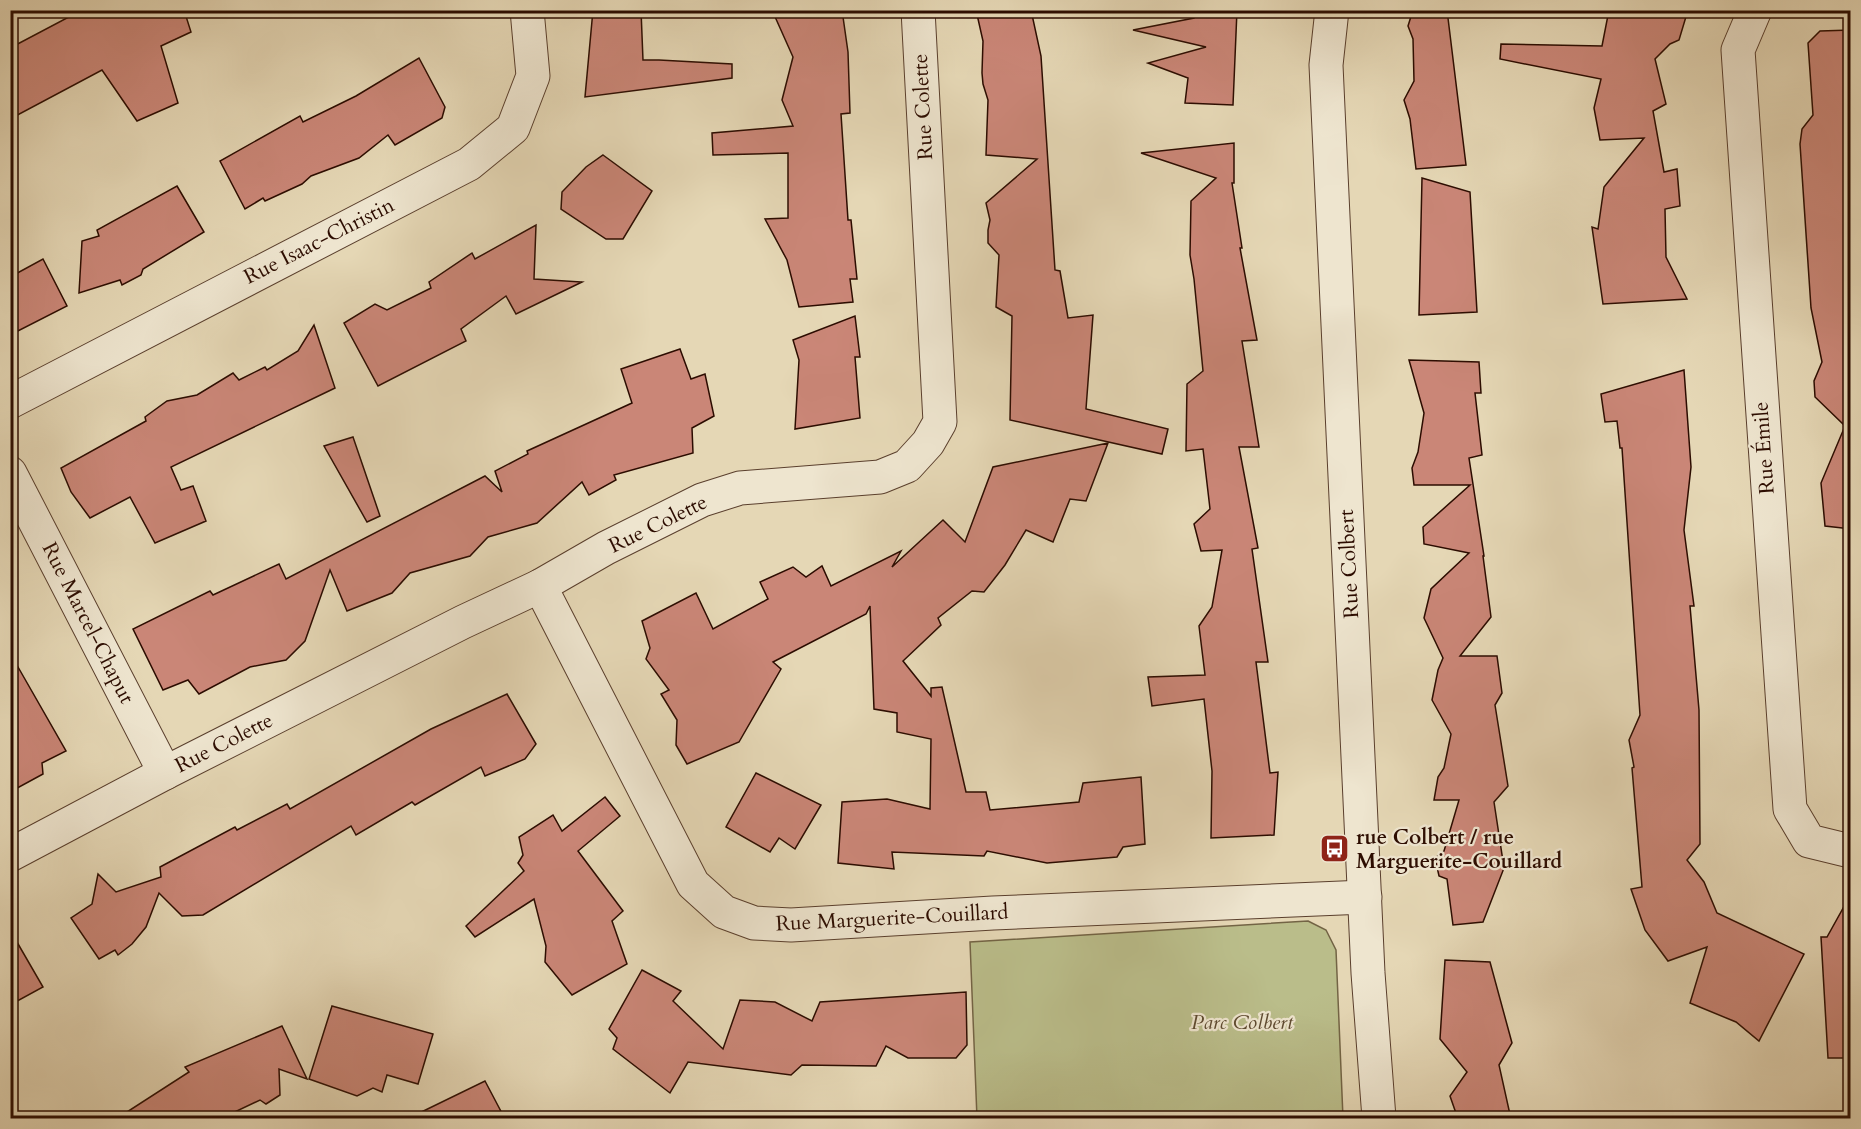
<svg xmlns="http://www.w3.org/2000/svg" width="1861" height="1129" viewBox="0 0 1861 1129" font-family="Cardo,serif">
  <rect width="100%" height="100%" fill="#e5d7b5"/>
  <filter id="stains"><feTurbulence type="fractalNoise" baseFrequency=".00333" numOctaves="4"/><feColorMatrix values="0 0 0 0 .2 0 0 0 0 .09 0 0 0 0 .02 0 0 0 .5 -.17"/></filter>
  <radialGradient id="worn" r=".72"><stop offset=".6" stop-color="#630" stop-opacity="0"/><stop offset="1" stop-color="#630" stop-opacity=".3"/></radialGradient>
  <path fill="#babd8a" stroke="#736445" stroke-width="1.5" d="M1308,921L1326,930L1336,950L1343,1118H977L970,942Z"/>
  <g fill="#ca8677" stroke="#2c0c00" stroke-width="1.5">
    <path d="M82,10H184L191,32L161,46L178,103L137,121L102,70L10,119V48Z"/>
    <path d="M593,10H641L643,60H659L732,64V78L585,97Z"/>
    <path d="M772,10H842L848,52L850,113L841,114L848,220H851L857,279H850L853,302L799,307L787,260L765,219L788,218V153L713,155L712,133L793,126L782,100L793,57Z"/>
    <path d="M976,10H1031L1041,56L1055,270L1060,271L1068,318L1093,315L1086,409L1168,429L1162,454L1010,420L1012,316L996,307L999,255L988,243V230L990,220L986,203L1037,159L986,155L988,100L983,84L982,73L983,41Z"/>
    <path d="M1197,10H1237L1233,105L1185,103L1188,78L1148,63L1206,47L1133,30L1194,18Z"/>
    <path d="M1413,10H1447L1466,165L1416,169L1410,119L1404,100L1414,81L1413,39L1408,26Z"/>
    <path d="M1609,10H1688L1679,40L1670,44L1655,59L1666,104L1653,111L1664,172L1677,169L1680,206L1665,209L1666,257L1687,299L1603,304L1592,227L1598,229L1604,187L1644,138L1600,140L1594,108L1601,79L1500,59L1501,44L1602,46Z"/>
    <path d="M1851,30V529L1825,526L1821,483L1845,426L1815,397L1814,381L1822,362L1811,308L1800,144L1802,129L1813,115L1808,43L1820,31Z"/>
    <path d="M419,58L445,107L442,118L395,145L388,135L359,158L311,176L302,184L265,201L263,198L245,209L220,161L300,116L303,122L356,96Z"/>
    <path d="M1234,143V183H1232L1242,248H1240L1257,340L1242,341L1259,447H1239L1258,548L1252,549L1268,662H1256L1270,773L1278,772L1274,835L1211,838L1212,771L1204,699L1152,706L1148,677L1205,675L1199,626L1212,607L1222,550L1201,551L1194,524L1210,509L1203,449L1186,451L1187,384L1203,371L1194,279L1190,255L1191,201L1216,178L1141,153Z"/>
    <path d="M603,155L652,191L623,239H606L561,209L562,192L586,167Z"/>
    <path d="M1422,178L1470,192L1477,312L1419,315Z"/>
    <path d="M177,186L204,232L143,269L141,275L122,285L120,280L79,293L82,241L99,236L97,230Z"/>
    <path d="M536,225L534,279L582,282L516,314L506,296L461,329L466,341L378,386L344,323L375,304L387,310L431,288L429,282L472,253L475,259Z"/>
    <path d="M43,259L67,306L10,335V277Z"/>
    <path d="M855,316L860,357H855L860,418L795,429L799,360L793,340Z"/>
    <path d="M314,325L335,388L171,467L181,490L193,486L206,521L155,543L130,497L90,518L71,492L61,468L146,421L145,417L167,401L197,395L233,373L239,380L265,367L267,370L298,351Z"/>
    <path d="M680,349L691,379L705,374L714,416L692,428L693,453L614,475L616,480L589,495L582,482L537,523L488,537L470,556L410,573L392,593L347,611L330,570L305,641L286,660L250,667L199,694L188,680L163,690L133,629L210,591L213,595L279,564L286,579L485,476L502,492L495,471L528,454L527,451L632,403L621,369Z"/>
    <path d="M1409,360L1479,362L1481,393H1475L1482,455L1469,458L1484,556H1483L1491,617L1460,656H1497L1502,693L1495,705L1508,786L1494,802L1504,868L1483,922L1453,925L1447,879L1439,876L1435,858L1444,851L1459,800H1434L1438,777L1444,768L1451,734L1432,700L1438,670L1443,658L1424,618L1431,589L1469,553L1424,544L1423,527L1470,485H1414L1412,468L1418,452L1424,413Z"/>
    <path d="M1684,370L1691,467L1684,530L1694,606H1690L1699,710L1700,844L1687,860L1704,882L1717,913L1804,954L1759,1041L1736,1022L1690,1003L1707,947L1668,961L1645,930L1631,889L1642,887L1632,768L1634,767L1629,740L1640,715L1622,448H1620L1617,421L1605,422L1601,394Z"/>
    <path d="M353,437L380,516L367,522L324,446Z"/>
    <path d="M1108,443L1086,501L1070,499L1053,542L1026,530L1005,565L984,592L972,591L938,618L941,625L903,661L931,696V688L942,687L966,792H986L990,810L1079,802L1083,783L1141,777L1145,844L1123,847L1117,857L1047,863L987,851L984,856L892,852L894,869L838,863L842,802L887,799L930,809L931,739L897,732V713L874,709L870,606L866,614L773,662L781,669L739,742L687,764L676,745L677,720L661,694L669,690L646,659L650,648L642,621L696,593L713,629L768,599L760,582L793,567L806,577L822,566L831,586L901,551L892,567L943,520L965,542L993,467Z"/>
    <path d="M10,653L66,751L42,763L43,774L10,792Z"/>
    <path d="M507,694L536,744L525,759L485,776L481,767L415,805L412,802L356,835L351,826L203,915L182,916L159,893L146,927L132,944L118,955L115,950L99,959L71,918L92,904L98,874L116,892L161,877L160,867L235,827L237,830L287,804L290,809L431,729Z"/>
    <path d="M756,773L821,805L795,849L779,838L770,852L726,827Z"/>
    <path d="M605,797L620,816L578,851L623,911L612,921L627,964L572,995L545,962L546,946L534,899L475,937L466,926L524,871L518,863L523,855L519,837L553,815L562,831Z"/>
    <path d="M1851,894V1058H1828L1821,937H1827Z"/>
    <path d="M10,930L43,987L10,1005Z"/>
    <path d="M1445,960L1490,962L1512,1043L1499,1065L1511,1119H1458L1450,1096L1467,1072L1440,1039Z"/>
    <path d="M642,970L681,991L673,1001L723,1049L740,1000L775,1002L812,1021L820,1002L966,992L967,1045L956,1058H908L886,1046L876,1066L802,1065L791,1075L688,1062L670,1093L613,1049L617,1038L609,1029Z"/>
    <path d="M332,1006L433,1034L418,1084L387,1075L382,1092L373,1088L357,1096L309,1079Z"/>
    <path d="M282,1026L307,1079L279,1069L280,1095L266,1104L260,1100L220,1119H116L189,1072L185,1067Z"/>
    <path d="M485,1081L505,1119H407Z"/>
  </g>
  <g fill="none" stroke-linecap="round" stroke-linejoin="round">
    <defs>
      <g id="street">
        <path d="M1332,10L1326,65L1368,973L1379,1118"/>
        <path d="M1755,10L1738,50L1790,809L1809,841L1850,851"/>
        <path d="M10,402L469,164L513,128L533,76L527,10"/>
        <path d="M10,473L165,773"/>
        <path d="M540,586L693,884L724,912L754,923L791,925L993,913L1365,897"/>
        <path d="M10,855L165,773L463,622L540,586L606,548L702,500L740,488L880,477L907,466L928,443L940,422L918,10"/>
      </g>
    </defs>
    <use href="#street" stroke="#5a3f2d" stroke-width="35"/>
    <use href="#street" stroke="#eee5cf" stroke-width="33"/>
  </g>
  <defs>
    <symbol id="bus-square" viewBox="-11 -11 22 22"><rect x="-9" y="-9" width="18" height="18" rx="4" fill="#8f2418" stroke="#eee5cf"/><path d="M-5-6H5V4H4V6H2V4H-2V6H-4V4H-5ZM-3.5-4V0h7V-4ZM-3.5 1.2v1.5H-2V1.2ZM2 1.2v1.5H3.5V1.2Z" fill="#fff"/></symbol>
  </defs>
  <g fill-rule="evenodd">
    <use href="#bus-square" x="1318" y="832" width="33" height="33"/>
  </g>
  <g text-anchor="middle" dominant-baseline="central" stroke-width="4.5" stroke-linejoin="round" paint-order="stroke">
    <g font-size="21" fill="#2c0c00" stroke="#eee5cf">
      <text transform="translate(923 107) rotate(-93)">Rue Colette</text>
      <text transform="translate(319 241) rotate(-27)">Rue Isaac-Christin</text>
      <text transform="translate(1764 448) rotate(-94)">Rue Émile</text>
      <text transform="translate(658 524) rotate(-26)">Rue Colette</text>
      <text transform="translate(1349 564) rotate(-93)">Rue Colbert</text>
      <text transform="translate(88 623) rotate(63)">Rue Marcel-Chaput</text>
      <text transform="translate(224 743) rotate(-27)">Rue Colette</text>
      <text transform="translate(892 918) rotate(-3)">Rue Marguerite-Couillard</text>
    </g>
    <g font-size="21" font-weight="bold" fill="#2c0c00" stroke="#eee5cf" text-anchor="start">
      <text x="1356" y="837">rue Colbert / rue<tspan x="1356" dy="24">Marguerite-Couillard</tspan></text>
    </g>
    <g font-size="21" font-style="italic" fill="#5e4a30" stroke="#eee5cf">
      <text x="1242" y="1022">Parc Colbert</text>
    </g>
  </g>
  <rect width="1861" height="1129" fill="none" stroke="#e5d7b5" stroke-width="36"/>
  <rect x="12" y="12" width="1837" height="1105" fill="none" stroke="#2c0c00" stroke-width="3"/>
  <rect x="18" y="18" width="1825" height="1093" fill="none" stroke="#2c0c00" stroke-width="1.5"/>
  <rect width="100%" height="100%" filter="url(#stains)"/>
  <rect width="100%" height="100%" fill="url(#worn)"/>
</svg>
